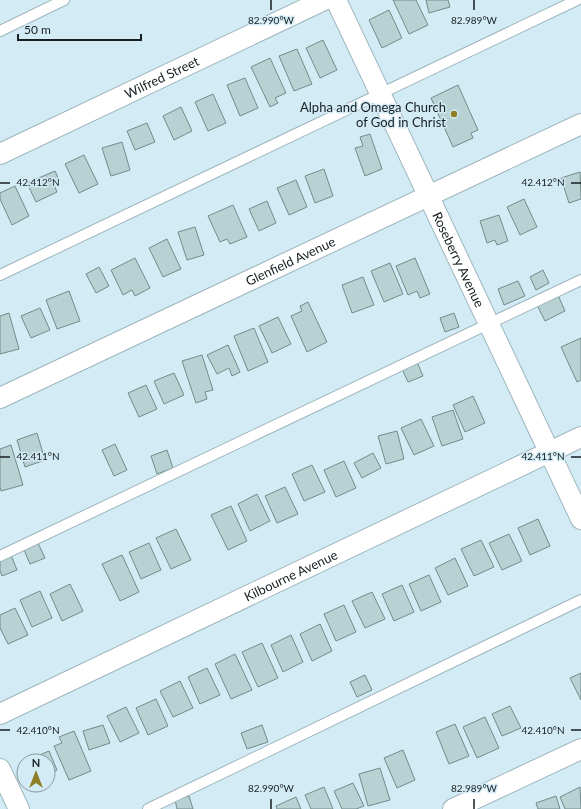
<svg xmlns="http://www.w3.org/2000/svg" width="581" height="809" viewBox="0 0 581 809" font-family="Lato,sans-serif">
  <rect width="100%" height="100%" fill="#d3ebf4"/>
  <g fill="#b8d2d3" stroke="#728b8b">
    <path d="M393,0H416L428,25L409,34Z"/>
    <path d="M426,0H448L450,7L429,13Z"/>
    <path d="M389,10L402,38L382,48L369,20Z"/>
    <path d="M323,40L337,70L320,78L306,48Z"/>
    <path d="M297,49L312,84L294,91L279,56Z"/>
    <path d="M270,58L286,93L275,98L278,103L270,107L251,67Z"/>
    <path d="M245,78L258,108L240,116L227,85Z"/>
    <path d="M458,85L478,130L471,133L473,138L453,147L431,98Z"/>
    <path d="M213,94L226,123L208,131L195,102Z"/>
    <path d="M181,107L192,131L174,140L163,116Z"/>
    <path d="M147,123L155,142L135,150L127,131Z"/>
    <path d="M370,134L382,169L365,176L355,148L363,146L360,137Z"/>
    <path d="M122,142L130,170L111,176L102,148Z"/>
    <path d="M84,155L98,184L79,193L65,164Z"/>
    <path d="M324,169L333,196L315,203L305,176Z"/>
    <path d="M55,171L59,180L53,182L57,192L36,202L27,183Z"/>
    <path d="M580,172L581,199L569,203L561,178Z"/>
    <path d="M296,180L307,207L289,215L277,188Z"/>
    <path d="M15,186L29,216L12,225L0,199V193Z"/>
    <path d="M524,199L537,227L520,235L507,207Z"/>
    <path d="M267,201L276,223L259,231L249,209Z"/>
    <path d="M233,205L247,237L230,244L227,239L220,242L208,216Z"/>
    <path d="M499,215L508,241L497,245L495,240L487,243L480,221Z"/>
    <path d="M195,227L204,255L187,260L178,232Z"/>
    <path d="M167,239L181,269L163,277L149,248Z"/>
    <path d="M135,258L150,288L135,296L132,290L123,295L111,270Z"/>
    <path d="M415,258L430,294L420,298L417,291L408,295L396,266Z"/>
    <path d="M390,263L403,294L384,302L371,271Z"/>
    <path d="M99,267L109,286L96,293L86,274Z"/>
    <path d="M543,270L549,283L536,290L530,277Z"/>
    <path d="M363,277L374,305L352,313L342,285Z"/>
    <path d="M518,281L525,296L504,305L498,289Z"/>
    <path d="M69,291L80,321L57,329L46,300Z"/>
    <path d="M558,295L565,311L545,321L537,305Z"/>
    <path d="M308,302L327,342L307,352L291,316L302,311L300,306Z"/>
    <path d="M40,308L50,330L31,338L21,316Z"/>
    <path d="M9,313L19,349L0,354V316Z"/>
    <path d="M454,313L459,327L445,332L440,318Z"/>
    <path d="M278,317L291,344L272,353L259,326Z"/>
    <path d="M254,328L268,362L248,371L234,336Z"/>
    <path d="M581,338V380L577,382L561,347Z"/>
    <path d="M228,345L240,372L232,376L229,368L217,374L207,355Z"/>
    <path d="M202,355L213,390L205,392L207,399L196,403L182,361Z"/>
    <path d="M417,362L423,376L408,382L402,369Z"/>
    <path d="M174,373L184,395L164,404L154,381Z"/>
    <path d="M146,385L157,409L139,417L128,393Z"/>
    <path d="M473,396L485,423L465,432L453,405Z"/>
    <path d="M453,410L463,439L442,446L432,417Z"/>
    <path d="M421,419L434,446L414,455L401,428Z"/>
    <path d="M397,431L404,459L386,464L378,436Z"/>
    <path d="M37,433L45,460L25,467L17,440Z"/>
    <path d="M115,444L127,470L114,476L102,450Z"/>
    <path d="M11,445L23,485L1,491L0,487V449Z"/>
    <path d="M167,450L173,468L157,474L151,456Z"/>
    <path d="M373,453L381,468L362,478L354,463Z"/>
    <path d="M344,461L356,488L336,497L324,470Z"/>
    <path d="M312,465L325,492L304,501L292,474Z"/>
    <path d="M285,487L298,514L277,523L265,496Z"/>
    <path d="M257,494L270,521L250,531L238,504Z"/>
    <path d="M231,506L247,541L228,550L211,515Z"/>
    <path d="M538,519L550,546L530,555L518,528Z"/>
    <path d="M176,529L191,560L171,569L156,538Z"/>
    <path d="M509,534L522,561L502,570L489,543Z"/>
    <path d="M481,540L494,567L474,576L461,549Z"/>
    <path d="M38,543L45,558L30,564L24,550Z"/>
    <path d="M149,543L161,570L141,579L129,552Z"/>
    <path d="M11,555L17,570L2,576L0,571V559Z"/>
    <path d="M122,555L139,592L120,601L102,564Z"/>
    <path d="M455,558L468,586L448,595L435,568Z"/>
    <path d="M429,575L441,602L421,611L409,584Z"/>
    <path d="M70,584L83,611L62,621L50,594Z"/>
    <path d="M402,585L414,612L394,621L382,594Z"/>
    <path d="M40,591L52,618L32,627L20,600Z"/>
    <path d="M372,592L385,619L365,628L352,601Z"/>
    <path d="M344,605L356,632L336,641L324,614Z"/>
    <path d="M15,608L28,635L8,644L0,628V615Z"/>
    <path d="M320,624L332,651L312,661L300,634Z"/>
    <path d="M291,635L303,662L283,672L271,645Z"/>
    <path d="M262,643L278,678L258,687L242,652Z"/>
    <path d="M235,654L252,690L231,699L215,664Z"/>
    <path d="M207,668L220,695L200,704L188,677Z"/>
    <path d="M581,673V700L570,678Z"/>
    <path d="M365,675L372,690L357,697L350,682Z"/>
    <path d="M180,681L193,708L173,717L160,691Z"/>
    <path d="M156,699L168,726L148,735L136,708Z"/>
    <path d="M510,706L521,728L502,736L492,714Z"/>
    <path d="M126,707L139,733L120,742L107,716Z"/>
    <path d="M485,717L499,748L477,758L463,727Z"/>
    <path d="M455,724L469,756L449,764L436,732Z"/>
    <path d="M103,725L110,743L89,750L83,731Z"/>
    <path d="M262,725L268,742L247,749L241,733Z"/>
    <path d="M74,731L91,771L69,780L54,746L62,743L59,737Z"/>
    <path d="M403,750L415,780L397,788L384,758Z"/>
    <path d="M49,751L57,770L48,774V761H28V760Z"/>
    <path d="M380,768L390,800L368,806L359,774Z"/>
    <path d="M353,783L364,806L356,809H342L334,791Z"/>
    <path d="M324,787L333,809H311L305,795Z"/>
    <path d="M580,787L581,809H565L560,797Z"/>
    <path d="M189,796L193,809H177L175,800Z"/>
    <path d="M556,796L560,809H538L536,803Z"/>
    <path d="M296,797L301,809H277L276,806Z"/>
  </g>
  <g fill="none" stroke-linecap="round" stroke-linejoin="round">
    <defs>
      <g id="lane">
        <path d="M0,31L64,0"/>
        <path d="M0,275L577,0"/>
        <path d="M0,556L581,280"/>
        <path d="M148,809L581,600"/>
      </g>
      <g id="street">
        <path id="s1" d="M336,0L581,519"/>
        <path id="s2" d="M0,154L324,0"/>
        <path id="s3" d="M0,398L581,124"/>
        <path id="s4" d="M0,714L581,437"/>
        <path d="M0,769L19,809"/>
        <path d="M453,809L581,749"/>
      </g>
    </defs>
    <use href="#lane" stroke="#9fb6bf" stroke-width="12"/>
    <use href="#street" stroke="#9fb6bf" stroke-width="22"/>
    <use href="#lane" stroke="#fff" stroke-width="10"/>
    <use href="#street" stroke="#fff" stroke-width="20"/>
  </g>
  <path fill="none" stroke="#161f22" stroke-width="1.5" d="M271,0V10M474,0V10M0,183H10M571,183H581M0,457H10M571,457H581M0,730H10M571,730H581M271,799V809M474,799V809"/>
  <circle fill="#8c7f25" stroke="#d3ebf4" stroke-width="1.5" cx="454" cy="114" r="4"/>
  <g text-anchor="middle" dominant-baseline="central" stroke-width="3" stroke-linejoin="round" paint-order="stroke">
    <g font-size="13" fill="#161f22" stroke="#d3ebf4">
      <text stroke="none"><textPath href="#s2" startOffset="179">Wilfred Street</textPath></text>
      <text stroke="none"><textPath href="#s1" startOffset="287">Roseberry Avenue</textPath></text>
      <text stroke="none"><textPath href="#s3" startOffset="321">Glenfield Avenue</textPath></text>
      <text stroke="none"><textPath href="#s4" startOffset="322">Kilbourne Avenue</textPath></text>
    </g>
    <g font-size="13" fill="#161f22" stroke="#d3ebf4" text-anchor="end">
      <text x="446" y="107">Alpha and Omega Church<tspan x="446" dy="15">of God in Christ</tspan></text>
    </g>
  </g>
  <g font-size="10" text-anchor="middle" fill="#161f22" stroke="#d3ebf4" stroke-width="3" stroke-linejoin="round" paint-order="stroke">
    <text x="271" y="24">82.990°W</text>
    <text x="474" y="24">82.989°W</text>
    <text x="38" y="186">42.412°N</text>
    <text x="543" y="186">42.412°N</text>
    <text x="38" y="460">42.411°N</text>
    <text x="543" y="460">42.411°N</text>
    <text x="38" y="734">42.410°N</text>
    <text x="543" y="734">42.410°N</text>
    <text x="271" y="792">82.990°W</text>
    <text x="474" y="792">82.989°W</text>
  </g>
  <g transform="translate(36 773)"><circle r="19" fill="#d3ebf4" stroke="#8799a0"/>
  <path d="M0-3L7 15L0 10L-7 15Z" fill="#8c7f25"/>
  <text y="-6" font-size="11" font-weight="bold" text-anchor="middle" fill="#161f22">N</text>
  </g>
  <path d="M18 34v6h123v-6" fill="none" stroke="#161f22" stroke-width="2"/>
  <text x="24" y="34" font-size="12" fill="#161f22" stroke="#d3ebf4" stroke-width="3" paint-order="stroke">50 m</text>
</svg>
